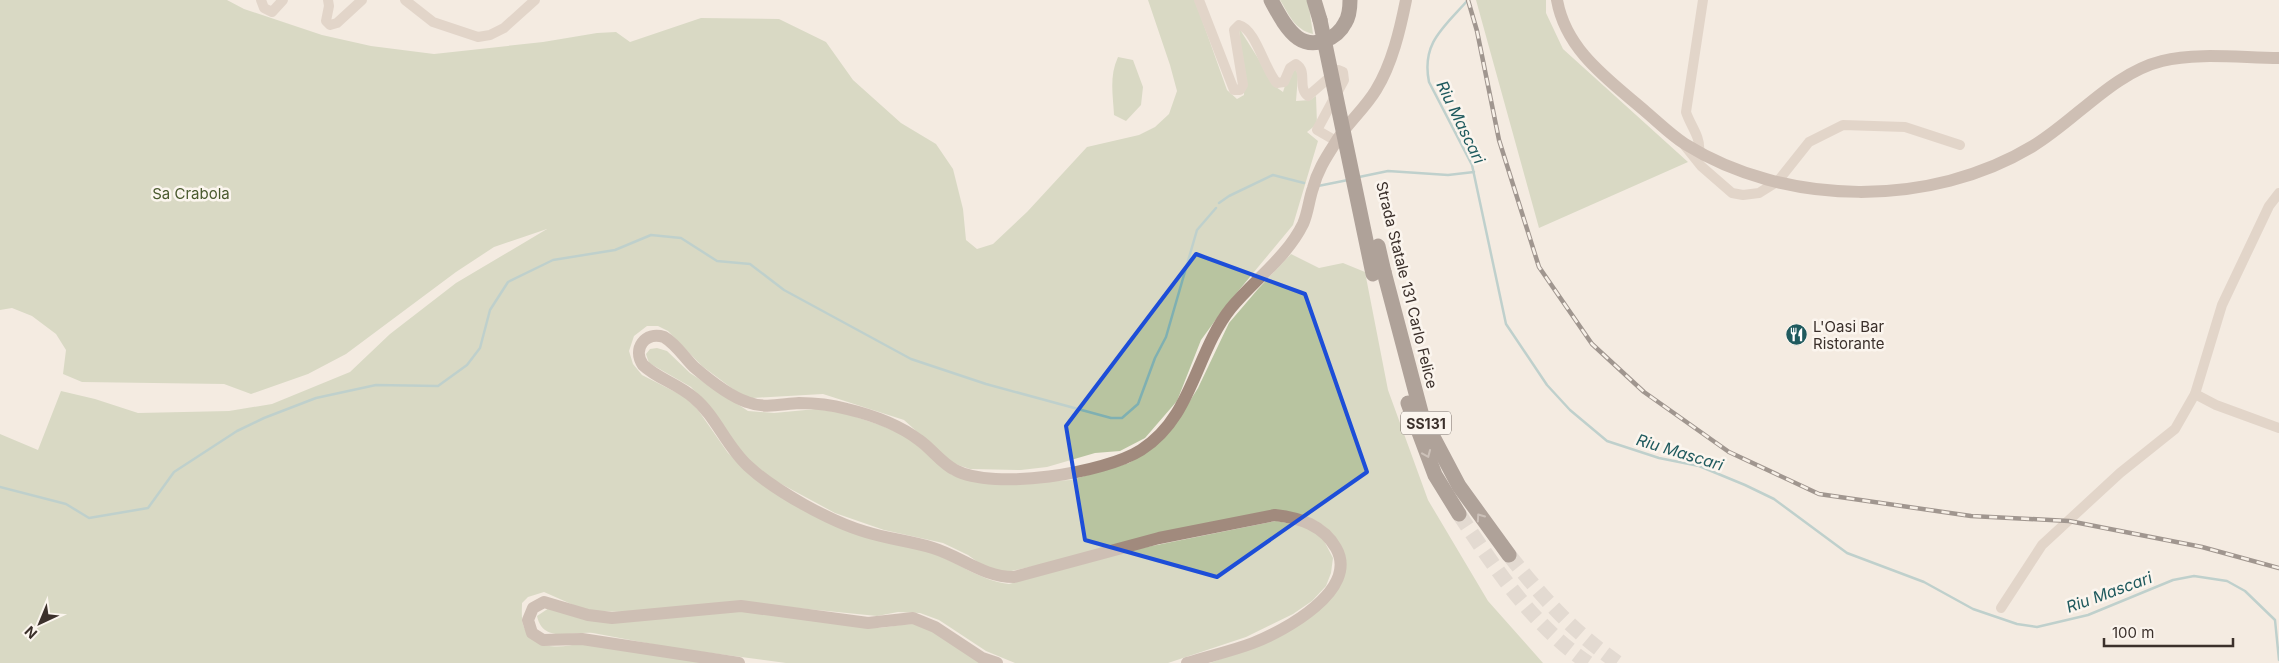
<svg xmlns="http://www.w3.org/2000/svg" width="2279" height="663" viewBox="0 0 2279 663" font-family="Inter,sans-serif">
  <rect width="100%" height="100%" fill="#f4ebe1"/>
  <g fill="#b8c4a0">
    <path d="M0,0H227L244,9L322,35L371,46L434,54L543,42L597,33L616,32L630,42L701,18L779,19L826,42L853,80L901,123L936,144L953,169L963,209L966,240L977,249L993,244L1027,212L1087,147L1139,135L1155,127L1169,114L1177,91L1170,65L1148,0H1195L1227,90L1237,99L1244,95L1239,28L1276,87L1283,92L1288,76L1296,69L1298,76L1296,101L1310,100L1316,96L1317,124L1307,132L1318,141L1293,225L1225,307L1201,340L1177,401L1145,438L1120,451L1095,453L1047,467L1021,470L970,469L952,463L904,420L823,394L752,398L741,395L702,366L668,331L658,326H647L634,336L629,351L633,364L642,375L685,397L698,410L728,453L749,472L783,497L935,554C960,564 982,581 1009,584L1142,548L1276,521L1309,527L1323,539L1333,558L1331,573L1326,586L1312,601L1293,614L1246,637L1168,663H1015L986,651L939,620L920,613L898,612L877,616L748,603L631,612L587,611L544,592L528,597L522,603C522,610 521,621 524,627C534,651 561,648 582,643L714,663H0V434L38,450L61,391L95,399L138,413L229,411L272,404L350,372L390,334L456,283L547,229L494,247L456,272L346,354L308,374L251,394L224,384L82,382L63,374L66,350L56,334L32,316L12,308L0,310Z"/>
    <path d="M1280,0H1308L1313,34C1294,29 1290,16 1280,0Z"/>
    <path d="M1476,0H1546V13L1563,49L1688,162L1539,228Z"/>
    <path d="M1118,57L1133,60L1143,87L1141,105L1126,121L1114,115C1113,95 1109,76 1118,57Z"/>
    <path d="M1291,254L1319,268L1343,263L1365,272L1388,390L1428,500L1488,601L1543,663H1210L1274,639L1312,616L1345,568C1343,531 1318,517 1285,511L1007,572L986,568L968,555L943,543L884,530L835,513L772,479L740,453L705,402L691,387L649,363L646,354L650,349L657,348L667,351L690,373L748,411L774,413L816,409L844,413L880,425L906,436L952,475L977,482L1020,483L1071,480L1129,463L1155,446L1174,426L1198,388L1229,323L1258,289Z"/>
    <path d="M549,608L583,619L742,610L879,628C893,627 908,622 922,625L986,663H786L673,648L593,633C572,631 543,644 537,616Z"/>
  </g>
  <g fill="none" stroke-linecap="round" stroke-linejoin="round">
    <g stroke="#7fb0b2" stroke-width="2.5">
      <path d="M1468,0C1444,27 1421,43 1429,82L1472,165L1506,324L1547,385L1570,410L1607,441L1659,458L1699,466L1745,485L1774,499L1847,553L1924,582L1973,609L2017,624L2037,627L2088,615L2173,580L2194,576L2227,581L2245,591L2275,620L2279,660"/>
      <path d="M1359,177L1388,171L1448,175L1474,172"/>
      <path d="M1318,186L1348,180"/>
      <path d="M1219,203L1229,196L1273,175L1304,183"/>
      <path d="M0,487L66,504L89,518L148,508L174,472L237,431L264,418L316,398L376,385L438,386L467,365L480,348L490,310L508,282L553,260L615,250L651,235L681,238L717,261L750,264L784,290L911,359L986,384L1111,418H1122L1138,404L1155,358L1166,337L1197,230L1216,208"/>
    </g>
    <g stroke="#cfc6bd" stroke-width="15" stroke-dasharray="15 8" stroke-linecap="butt">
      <path d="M1459,514C1495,568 1533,626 1588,663"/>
      <path d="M1509,555C1544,599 1572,631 1618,663"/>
    </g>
    <g stroke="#cdbbac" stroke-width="10">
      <path d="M261,0L264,8L272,12L283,0"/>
      <path d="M328,0L329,6L326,21L330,25L337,23L362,0"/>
      <path d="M405,0L433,22L478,37L490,35L504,28L535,0"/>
      <path d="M1199,0L1234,90H1240L1243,85L1234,30L1239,25C1256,29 1265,71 1277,83L1284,82L1290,68L1296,64C1308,71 1297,88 1308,96L1338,70L1343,72L1344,80L1317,130L1336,141"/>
      <path d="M1685,146L1701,166L1732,193L1743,195L1759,193L1778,181L1809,142L1843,125L1905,127L1960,145"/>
      <path d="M1699,151C1701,137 1690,125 1686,112L1703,0"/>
      <path d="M2195,394L2216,405L2279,428"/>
      <path d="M2001,608L2042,545L2120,473L2175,429L2195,394L2222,305L2269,206L2279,193"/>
    </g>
    <g stroke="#a18a7d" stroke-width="12">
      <path d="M1557,0C1566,51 1609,80 1646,112C1659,123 1671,135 1685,144C1786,207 1931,208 2033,146C2076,120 2113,73 2162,61C2197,52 2243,58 2279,58"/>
      <path d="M739,663L582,639L543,640L532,633L528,620L533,608L544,602L588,615L612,618L741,606L868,623L913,618L935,627L982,658L997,663"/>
      <path d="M1187,663C1209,656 1232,651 1253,643C1284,631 1360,590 1336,548C1323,525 1300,518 1275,515L1159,538L1014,577C983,577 962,557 933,548C911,541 888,539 866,532C831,522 775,491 748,466C726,446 716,416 694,398C678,384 658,379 643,365C632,349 645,331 664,337C676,344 684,357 694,367C708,379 729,396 747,402C765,409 781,404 799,403C814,403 832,405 847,409C872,415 898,424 919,440C932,449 941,463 955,470C994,491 1105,473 1141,450C1193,417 1195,353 1231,308C1254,280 1287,257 1303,224C1308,213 1309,199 1313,188C1317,172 1325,159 1334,145C1345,125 1364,110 1376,90C1392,64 1400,30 1406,0"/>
    </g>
    <g stroke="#5c4a42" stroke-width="15">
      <path d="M1271,0C1278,13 1286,29 1298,38C1314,49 1337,39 1345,23C1349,17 1350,7 1350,0"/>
      <path d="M1314,0L1320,20"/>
      <path d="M1384,272L1422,416L1459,486L1509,555"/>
      <path d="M1408,403L1435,475L1459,514"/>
    </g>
    <defs>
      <path id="rail" d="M1468,0L1477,31L1499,140L1539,267L1592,344L1644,392L1729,452L1819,494L1971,516L2069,521L2202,547L2279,568"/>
    </defs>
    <use href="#rail" stroke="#3b302b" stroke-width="4.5"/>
    <use href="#rail" stroke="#fbf5ee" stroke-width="2.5" stroke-dasharray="8" stroke-linecap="butt"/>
    <g stroke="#5c4a42" stroke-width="15">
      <path d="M1320,20L1373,274"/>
      <path d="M1378,246L1384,272"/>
    </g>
  </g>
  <defs><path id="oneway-chevron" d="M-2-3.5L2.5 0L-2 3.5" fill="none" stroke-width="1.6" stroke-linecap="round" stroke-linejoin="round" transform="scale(1.25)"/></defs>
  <g stroke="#9c8e87">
    <use href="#oneway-chevron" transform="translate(1427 454) rotate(67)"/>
    <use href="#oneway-chevron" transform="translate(1480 517) rotate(-125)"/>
  </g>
  <path d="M0 0H2279V663H0ZM1196,254L1305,294L1367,472L1217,577L1085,540L1066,426Z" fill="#f4ebe1" fill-opacity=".55" fill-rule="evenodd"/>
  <path fill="none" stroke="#1d4ed8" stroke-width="4" stroke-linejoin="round" d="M1196,254L1305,294L1367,472L1217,577L1085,540L1066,426Z"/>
  <defs>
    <symbol id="restaurant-disc" viewBox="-11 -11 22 22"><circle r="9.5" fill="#1f5a5e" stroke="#fbf5ee"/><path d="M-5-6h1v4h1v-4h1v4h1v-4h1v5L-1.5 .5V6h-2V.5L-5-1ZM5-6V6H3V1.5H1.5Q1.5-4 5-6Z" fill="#fff"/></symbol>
  </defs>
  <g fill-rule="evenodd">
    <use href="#restaurant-disc" x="1784" y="322" width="25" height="25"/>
  </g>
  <g text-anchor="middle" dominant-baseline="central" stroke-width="5" stroke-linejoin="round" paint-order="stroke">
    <rect fill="#fbf5ee" stroke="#756b66" stroke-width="1" x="1401" y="411.5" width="50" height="23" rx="4"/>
    <g font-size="14" font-weight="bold" fill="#3b302b">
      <text x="1426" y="423">SS131</text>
    </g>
    <g font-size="15" fill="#4a5a2e" stroke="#fbf5ee">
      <text x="191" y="193">Sa Crabola</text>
    </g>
    <g font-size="15" fill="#3b302b" stroke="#fbf5ee">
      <text transform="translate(1407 285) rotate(76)">Strada Statale 131 Carlo Felice</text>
    </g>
    <g font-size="15" fill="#3b302b" stroke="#fbf5ee" text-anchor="start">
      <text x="1813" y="326">L'Oasi Bar<tspan x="1813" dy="17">Ristorante</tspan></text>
    </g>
    <g font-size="16" font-style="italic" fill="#1f5a5e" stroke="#fbf5ee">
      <text transform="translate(1461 122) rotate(64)">Riu Mascari</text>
      <text transform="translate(1680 452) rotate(17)">Riu Mascari</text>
      <text transform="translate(2109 592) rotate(-20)">Riu Mascari</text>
    </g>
  </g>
  <g transform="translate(40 623) rotate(224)" stroke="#fbf5ee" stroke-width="4" paint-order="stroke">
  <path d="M0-4L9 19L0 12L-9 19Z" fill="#3b302b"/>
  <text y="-8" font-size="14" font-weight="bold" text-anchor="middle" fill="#3b302b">N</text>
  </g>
  <path d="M2104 638v8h129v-8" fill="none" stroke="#3b302b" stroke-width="2.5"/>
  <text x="2112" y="638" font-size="15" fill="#3b302b" stroke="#fbf5ee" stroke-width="4" paint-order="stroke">100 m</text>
</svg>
